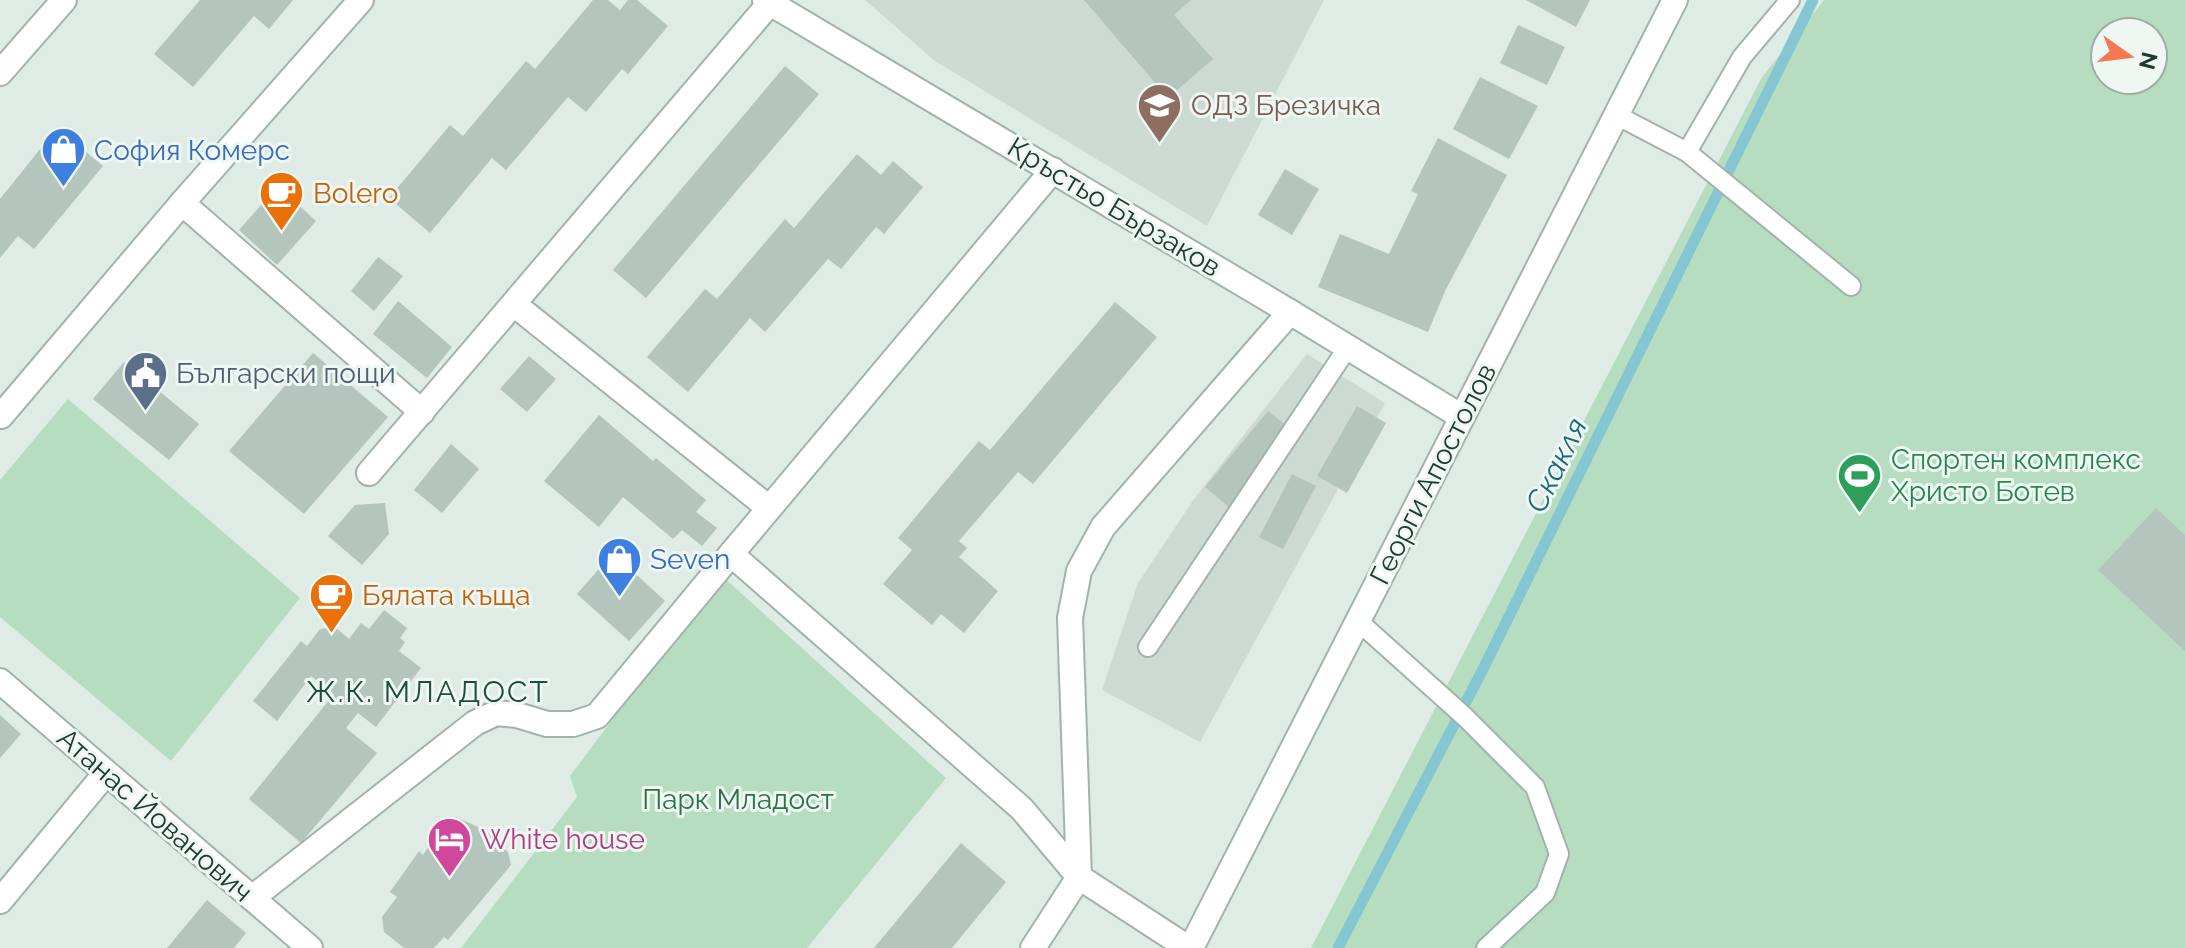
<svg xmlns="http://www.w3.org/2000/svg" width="2185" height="948" viewBox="0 0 2185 948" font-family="Raleway,sans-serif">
  <rect width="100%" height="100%" fill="#dfebe5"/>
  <g fill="#cddad4">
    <path d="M865,0H1324L1207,226L935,61Z"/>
    <path d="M1307,354L1385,403L1200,742L1102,690L1138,583L1194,499Z"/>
  </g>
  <g fill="#b7ddc1" fill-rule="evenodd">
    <path d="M1824,0H2185V948H1311L1762,77ZM2105,32H2153V80H2105Z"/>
    <path d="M68,399L300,598L171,761L0,617V480Z"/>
    <path d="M721,575L946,778L807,948H461L577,797L570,776Z"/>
  </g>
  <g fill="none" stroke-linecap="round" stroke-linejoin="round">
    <path stroke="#84c7d2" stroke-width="11" d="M1338,948L1483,669L1813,0"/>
  </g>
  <g fill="#b4c5be">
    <path d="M200,0H293L269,29L254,16L193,87L154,54Z"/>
    <path d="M593,0H608L620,10L628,0H637L668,26L628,74L622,69L586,112L568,97L506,170L492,158L430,233L389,198L450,125L463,136L526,61L535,69Z"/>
    <path d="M1084,0H1191L1174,15L1213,59L1168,98Z"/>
    <path d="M1526,0H1590L1576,27Z"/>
    <path d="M1518,25L1565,47L1547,85L1500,63Z"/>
    <path d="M785,66L819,94L646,298L613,270Z"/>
    <path d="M1480,77L1538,106L1509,159L1453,129Z"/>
    <path d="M57,128L103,166L34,249L18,236L0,258V199Z"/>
    <path d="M1438,138L1507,175L1446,289L1428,332L1318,287L1340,234L1389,254L1418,194L1411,191Z"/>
    <path d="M857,154L881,175L893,161L923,187L884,234L876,227L841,269L828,259L765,332L750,318L688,392L647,357L705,289L717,299L785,219L794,228Z"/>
    <path d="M1285,169L1319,189L1292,235L1258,215Z"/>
    <path d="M278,186L316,221L277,265L239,230Z"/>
    <path d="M378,257L403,276L374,311L351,291Z"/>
    <path d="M398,301L452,347L427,378L373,334Z"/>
    <path d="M1115,302L1157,337L1033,484L1018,472L959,541L967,548L959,557L998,591L964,633L941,614L932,625L883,584L912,550L898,538L979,441L990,450Z"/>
    <path d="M313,353L388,417L304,514L229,451Z"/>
    <path d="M529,356L556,379L527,412L500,389Z"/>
    <path d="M124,362L199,424L169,460L93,399Z"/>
    <path d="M1357,406L1386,423L1347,493L1317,476Z"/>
    <path d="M1268,411L1292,430L1229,507L1205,487Z"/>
    <path d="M599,415L653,461L656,458L706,500L696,512L717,528L702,546L682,530L673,539L623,497L599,527L544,481Z"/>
    <path d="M451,444L479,469L442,513L414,490Z"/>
    <path d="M1292,474L1316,486L1283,549L1259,537Z"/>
    <path d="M385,503L389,534L362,565L328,536L355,505Z"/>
    <path d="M2156,508L2185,535V651L2098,570Z"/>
    <path d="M613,553L665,601L629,641L577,594Z"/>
    <path d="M384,610L407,628L400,638L405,642L399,651L421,668L376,727L358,713L346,728L377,753L301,843L249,799L334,694L311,676L277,721L253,701L301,641L307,646L320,629L335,627L349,639L361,623L369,629Z"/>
    <path d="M0,715L21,734L0,758Z"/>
    <path d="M456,817L487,831L508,852L511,865L448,940L444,937L434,948H404L384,932L382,917L397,897L390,892L419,851L423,855L437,834L442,837Z"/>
    <path d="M961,843L1006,882L952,948H874Z"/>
    <path d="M207,900L246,933L234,948H167Z"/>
  </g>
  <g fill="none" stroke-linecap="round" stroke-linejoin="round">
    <defs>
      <g id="service">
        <path d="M1616,115L1687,152L1742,57L1790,0"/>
        <path d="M1687,152L1851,286"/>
        <path d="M1358,621L1465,717L1535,787L1559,854L1545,893L1486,948"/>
        <path d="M1148,647L1348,347"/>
      </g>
      <g id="minor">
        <path d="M765,0L1290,312L1462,417"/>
        <path d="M0,73L64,0"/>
        <path d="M1053,170L731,554L1022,809L1079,877L1070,618L1079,571L1103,527L1290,312"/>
        <path d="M182,203L422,412"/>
        <path d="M515,305L769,508"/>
        <path d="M1,416L182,203L361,0"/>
        <path d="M369,473L770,3"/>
        <path d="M0,681L310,948"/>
        <path d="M252,898L475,723L496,713L517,715L547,724H573L597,716L731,554"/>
        <path d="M0,901L106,773"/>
        <path d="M1033,948L1079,877L1188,948"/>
        <path d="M1191,948L1675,0"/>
      </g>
    </defs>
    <use href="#service" stroke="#a2b3ac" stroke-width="22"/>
    <use href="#minor" stroke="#a2b3ac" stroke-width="28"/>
    <use href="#service" stroke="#fff" stroke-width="18"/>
    <use href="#minor" stroke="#fff" stroke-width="24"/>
  </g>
  <defs>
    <symbol id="school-pin" viewBox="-11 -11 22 30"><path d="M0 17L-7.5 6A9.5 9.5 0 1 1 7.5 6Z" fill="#8d6e63" stroke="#eff7f3"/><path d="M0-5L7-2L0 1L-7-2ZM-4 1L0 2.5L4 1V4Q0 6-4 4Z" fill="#fff"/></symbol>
    <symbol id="shop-pin" viewBox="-11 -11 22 30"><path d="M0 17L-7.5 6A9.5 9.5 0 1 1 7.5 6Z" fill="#3f7fe0" stroke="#eff7f3"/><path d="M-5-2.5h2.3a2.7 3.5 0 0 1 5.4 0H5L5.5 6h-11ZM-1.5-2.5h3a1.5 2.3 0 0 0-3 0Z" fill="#fff"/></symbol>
    <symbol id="cafe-pin" viewBox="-11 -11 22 30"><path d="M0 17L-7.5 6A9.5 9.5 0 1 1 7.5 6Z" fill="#e8710a" stroke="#eff7f3"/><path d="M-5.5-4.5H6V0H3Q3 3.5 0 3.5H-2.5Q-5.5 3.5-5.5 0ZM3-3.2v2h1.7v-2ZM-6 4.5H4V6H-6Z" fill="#fff"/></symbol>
    <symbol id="civic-pin" viewBox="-11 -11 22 30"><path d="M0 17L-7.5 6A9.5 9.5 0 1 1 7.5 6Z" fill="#5c6f8a" stroke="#eff7f3"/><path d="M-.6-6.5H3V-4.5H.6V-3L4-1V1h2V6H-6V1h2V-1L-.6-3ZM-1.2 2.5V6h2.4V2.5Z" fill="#fff"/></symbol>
    <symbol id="stadium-pin" viewBox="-11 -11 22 30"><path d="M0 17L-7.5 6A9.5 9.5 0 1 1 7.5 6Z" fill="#2e9e5b" stroke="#eff7f3"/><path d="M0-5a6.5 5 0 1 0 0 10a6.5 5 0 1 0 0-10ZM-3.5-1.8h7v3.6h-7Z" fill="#fff"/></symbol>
    <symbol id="hotel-pin" viewBox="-11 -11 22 30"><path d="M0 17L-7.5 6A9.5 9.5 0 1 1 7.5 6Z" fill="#d1479c" stroke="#eff7f3"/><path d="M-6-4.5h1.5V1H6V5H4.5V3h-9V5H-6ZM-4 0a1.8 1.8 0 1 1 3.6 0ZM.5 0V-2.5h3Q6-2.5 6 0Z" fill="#fff"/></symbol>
  </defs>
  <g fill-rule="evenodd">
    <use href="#school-pin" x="1134" y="80" width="51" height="69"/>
    <use href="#shop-pin" x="38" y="124" width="51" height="69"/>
    <use href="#cafe-pin" x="256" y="168" width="51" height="69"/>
    <use href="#civic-pin" x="120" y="348" width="51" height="69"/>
    <use href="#stadium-pin" x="1834" y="450" width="51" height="69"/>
    <use href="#shop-pin" x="594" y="534" width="51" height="69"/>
    <use href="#cafe-pin" x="306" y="570" width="51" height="69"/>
    <use href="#hotel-pin" x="424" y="814" width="51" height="69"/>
  </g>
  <g text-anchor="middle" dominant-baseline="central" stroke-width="6" stroke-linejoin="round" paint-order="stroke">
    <g font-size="28" fill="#785e54" stroke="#eff7f3" text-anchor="start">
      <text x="1191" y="105">ОДЗ Брезичка</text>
    </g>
    <g font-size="28" fill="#366cbe" stroke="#eff7f3" text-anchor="start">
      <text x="94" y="150">София Комерс</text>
      <text x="650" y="559">Seven</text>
    </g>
    <g font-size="28" fill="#c56008" stroke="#eff7f3" text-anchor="start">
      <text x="313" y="193">Bolero</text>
      <text x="362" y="595">Бялата къща</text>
    </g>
    <g font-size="28" fill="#203b33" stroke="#eff7f3">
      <text transform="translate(1114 207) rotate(31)">Кръстьо Бързаков</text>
      <text transform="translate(1433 474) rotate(-63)">Георги Апостолов</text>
      <text transform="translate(155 815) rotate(41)">Атанас Йованович</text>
    </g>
    <g font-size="28" fill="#4e5e75" stroke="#eff7f3" text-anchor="start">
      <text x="176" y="373">Български пощи</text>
    </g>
    <g font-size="28" fill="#27864d" stroke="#eff7f3" text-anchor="start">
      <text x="1891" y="459">Спортен комплекс<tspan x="1891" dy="32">Христо Ботев</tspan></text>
    </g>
    <g font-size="28" fill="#297345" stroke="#eff7f3">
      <text x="738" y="799">Парк Младост</text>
    </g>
    <g font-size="28" fill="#b23c85" stroke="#eff7f3" text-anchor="start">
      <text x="481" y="839">White house</text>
    </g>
    <g font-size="30" font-style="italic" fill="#186978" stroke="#eff7f3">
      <text transform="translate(1556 465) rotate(-64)">Скакля</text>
    </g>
    <g font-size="30" letter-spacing="2" fill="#1b4d41" stroke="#eff7f3">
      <text x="428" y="691">Ж.К. МЛАДОСТ</text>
    </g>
  </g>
  <g transform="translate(2129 56) rotate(104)"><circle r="38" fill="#eff7f3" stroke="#9caca6" stroke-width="2"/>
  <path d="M0-6L14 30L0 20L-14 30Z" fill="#f67852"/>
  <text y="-12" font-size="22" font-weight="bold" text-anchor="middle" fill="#203b33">N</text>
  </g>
</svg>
